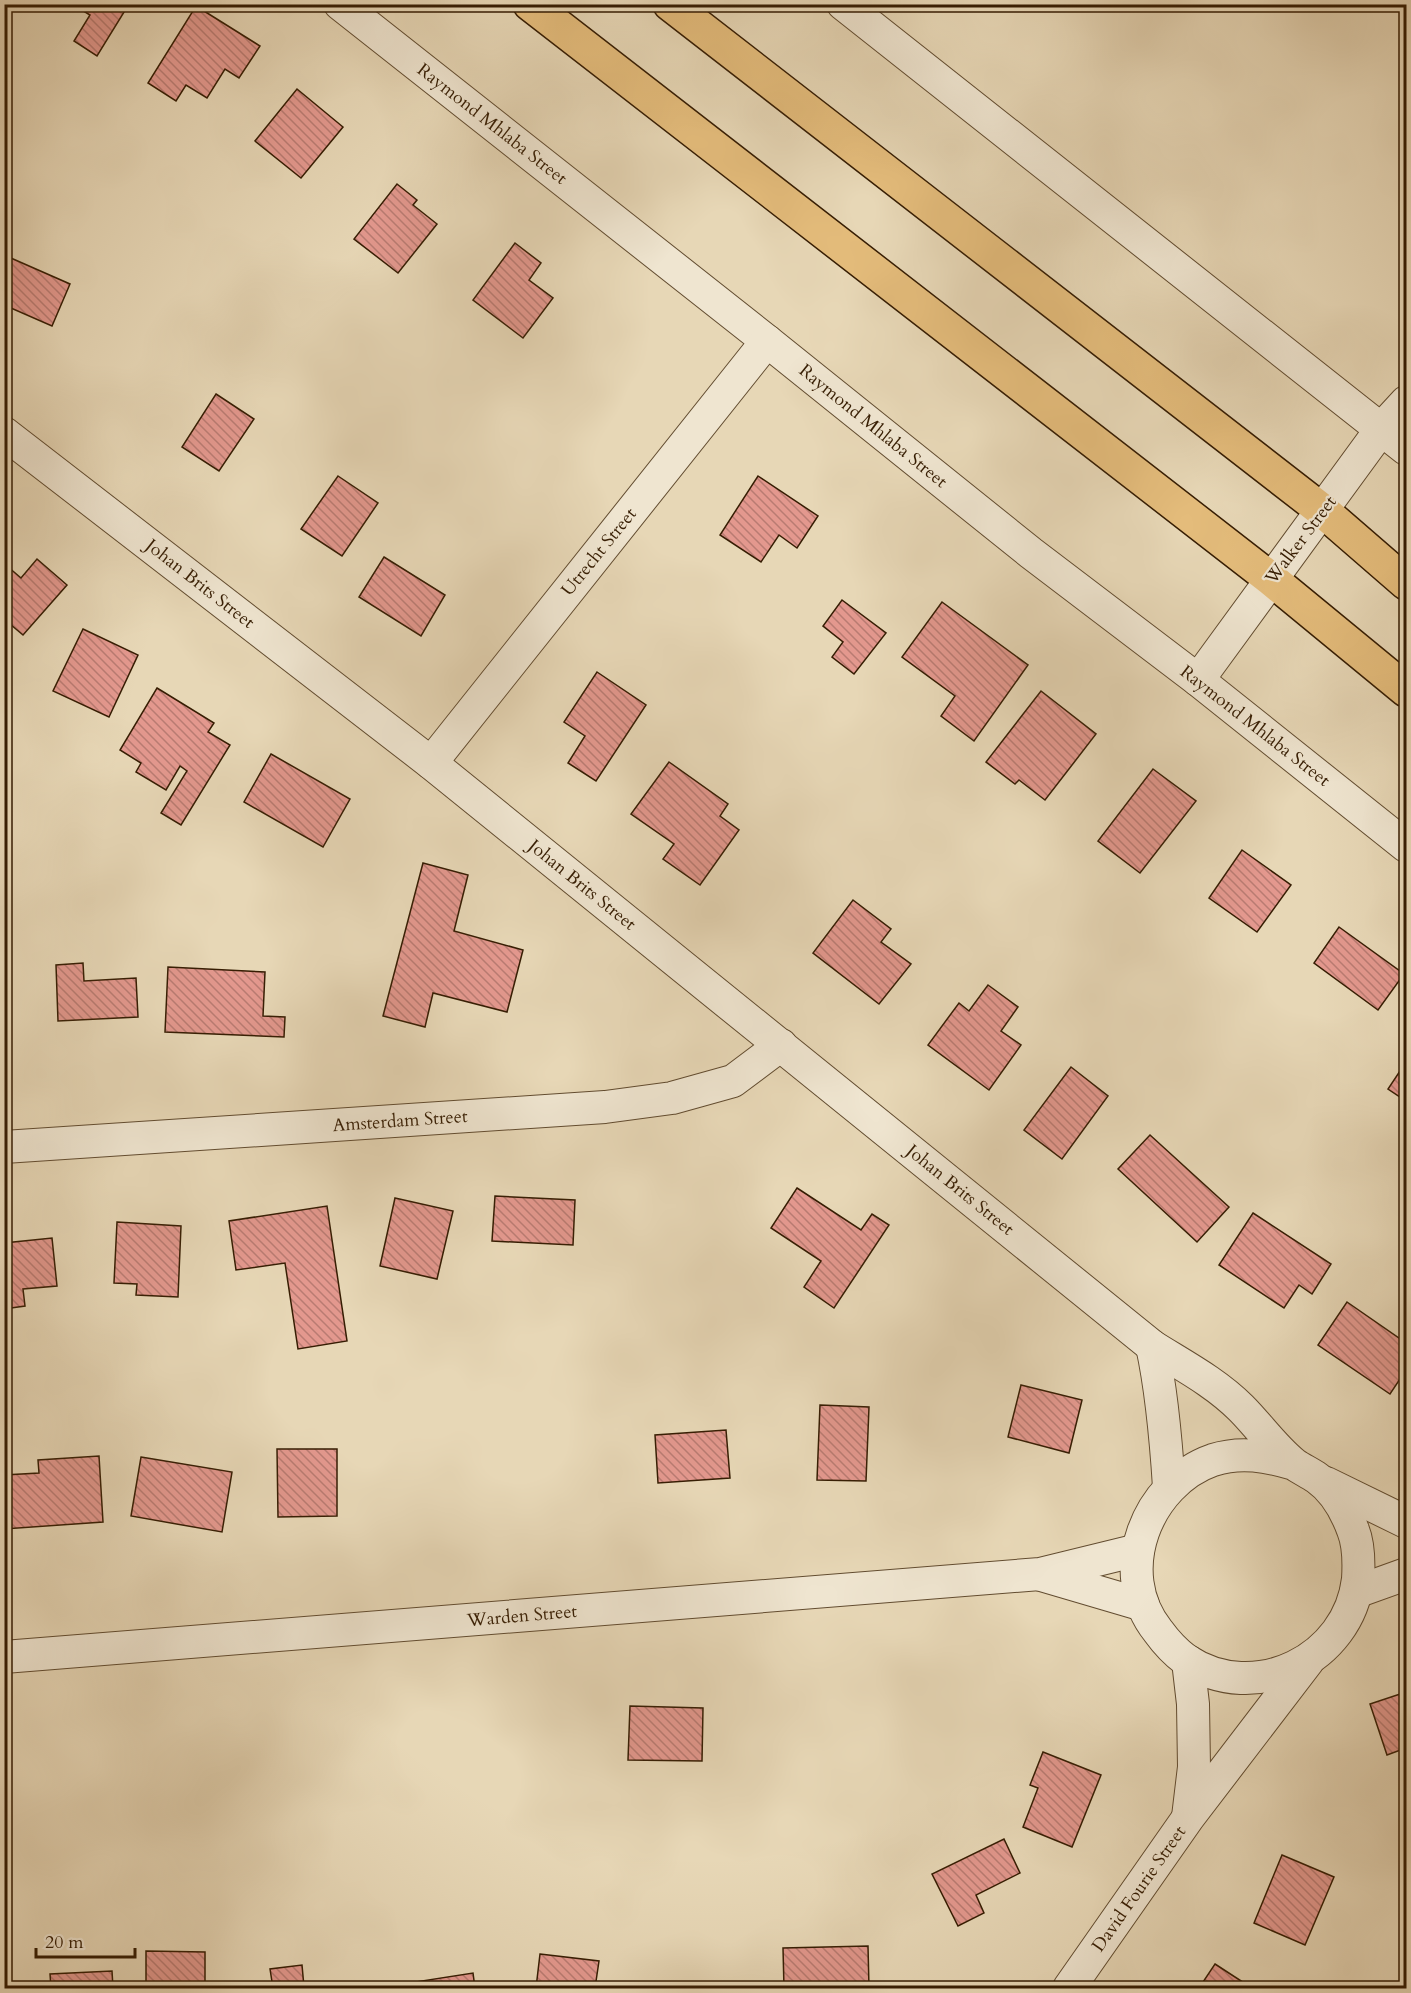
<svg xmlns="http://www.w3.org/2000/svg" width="1411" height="1993" viewBox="0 0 1411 1993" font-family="Cardo,serif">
  <defs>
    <pattern id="building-back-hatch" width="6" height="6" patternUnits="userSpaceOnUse" patternTransform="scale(1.5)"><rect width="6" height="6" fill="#e3988e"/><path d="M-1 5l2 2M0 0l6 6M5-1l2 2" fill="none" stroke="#b97b72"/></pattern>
  </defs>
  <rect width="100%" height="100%" fill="#e7d7b6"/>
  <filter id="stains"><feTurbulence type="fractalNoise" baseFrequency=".00333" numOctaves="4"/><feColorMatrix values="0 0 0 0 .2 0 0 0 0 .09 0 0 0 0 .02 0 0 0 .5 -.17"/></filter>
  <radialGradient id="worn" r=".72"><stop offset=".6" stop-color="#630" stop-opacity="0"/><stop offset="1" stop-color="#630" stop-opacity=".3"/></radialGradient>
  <g fill="url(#building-back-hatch)" stroke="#361d03" stroke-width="1.5">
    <path d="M72,4H129L97,56L74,41L90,15Z"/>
    <path d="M196,6L260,46L239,78L225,69L207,98L186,85L176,101L148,83Z"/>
    <path d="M297,89L343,127L301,178L255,141Z"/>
    <path d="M397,184L417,200L413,205L437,224L398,273L354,239Z"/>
    <path d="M515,243L541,263L529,280L553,298L523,338L473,300Z"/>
    <path d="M4,255L70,284L52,326L4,305Z"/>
    <path d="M216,394L254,419L219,471L182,447Z"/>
    <path d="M338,476L378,503L342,556L301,529Z"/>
    <path d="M758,476L818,516L797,548L779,535L761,562L720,535Z"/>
    <path d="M384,557L445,595L421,636L359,597Z"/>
    <path d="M37,559L67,585L23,635L4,619V569L7,566L21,578Z"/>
    <path d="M842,600L886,633L854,674L832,657L843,642L823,626Z"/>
    <path d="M942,602L1028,665L974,741L941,716L955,696L902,657Z"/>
    <path d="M83,629L138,655L109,717L53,691Z"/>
    <path d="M597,672L646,705L596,781L568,763L585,736L564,722Z"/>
    <path d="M157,688L214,723L208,732L230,745L181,825L161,813L187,771L180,766L166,790L136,772L141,763L120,750Z"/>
    <path d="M1041,691L1096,734L1045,800L1019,780L1015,784L986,762Z"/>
    <path d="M271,754L350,799L323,847L244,802Z"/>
    <path d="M669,762L728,804L720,816L739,830L700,885L663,859L674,844L631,814Z"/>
    <path d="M1153,769L1196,801L1140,873L1098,841Z"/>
    <path d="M1242,850L1291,885L1257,932L1209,898Z"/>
    <path d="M423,863L468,875L454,931L523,950L507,1012L433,993L425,1027L383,1016Z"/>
    <path d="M853,900L891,929L881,942L911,964L879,1004L813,953Z"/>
    <path d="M1339,927L1404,974L1378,1010L1314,963Z"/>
    <path d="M4,961H8L4,1038Z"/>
    <path d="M83,963L84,981L136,978L138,1017L58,1021L56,965Z"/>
    <path d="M168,967L265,972L263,1016L285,1017L284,1037L165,1032Z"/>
    <path d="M988,985L1018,1007L1001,1031L1021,1045L989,1090L928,1045L959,1003L969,1011Z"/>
    <path d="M1406,1062V1101L1388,1089Z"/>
    <path d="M1071,1067L1108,1096L1062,1159L1024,1130Z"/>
    <path d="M1150,1135L1229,1207L1197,1242L1118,1169Z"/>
    <path d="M797,1188L861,1230L872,1214L889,1225L834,1308L804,1287L821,1261L771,1228Z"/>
    <path d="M495,1196L575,1200L573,1245L492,1241Z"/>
    <path d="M395,1198L453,1211L437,1279L380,1266Z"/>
    <path d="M327,1206L347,1341L298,1349L285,1263L236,1270L229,1221Z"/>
    <path d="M1253,1213L1331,1264L1312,1294L1299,1285L1284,1308L1219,1265Z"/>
    <path d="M117,1222L181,1226L178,1297L136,1295L137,1284L114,1283Z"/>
    <path d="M52,1238L57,1286L23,1289L25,1306L4,1309V1243Z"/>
    <path d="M1347,1302L1406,1343V1370L1390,1394L1318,1345Z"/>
    <path d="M1021,1385L1082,1400L1069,1453L1008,1437Z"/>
    <path d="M820,1405L869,1407L866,1481L817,1480Z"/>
    <path d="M726,1430L730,1478L658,1483L655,1435Z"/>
    <path d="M277,1449H337V1516L278,1517Z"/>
    <path d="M99,1456L103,1522L4,1529V1475L39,1473L38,1460Z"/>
    <path d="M141,1457L232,1472L222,1532L131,1516Z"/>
    <path d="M1406,1692V1748L1387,1755L1370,1704Z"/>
    <path d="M630,1706L703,1708L702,1761L628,1760Z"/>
    <path d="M1043,1752L1101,1775L1072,1847L1023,1827L1038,1788L1030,1785Z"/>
    <path d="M1004,1839L1020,1873L976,1895L984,1913L958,1926L932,1874Z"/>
    <path d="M1282,1855L1334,1877L1305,1945L1254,1923Z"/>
    <path d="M868,1946L869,1988H784L783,1948Z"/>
    <path d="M146,1951L205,1952V1988H146Z"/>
    <path d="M540,1954L599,1961L595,1988H536Z"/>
    <path d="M1215,1964L1252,1988H1199Z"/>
    <path d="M302,1965L304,1987L341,1982L342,1988H273L270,1969Z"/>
    <path d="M112,1971L113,1988H51L50,1974Z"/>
    <path d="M473,1973L475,1988H416L415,1982Z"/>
  </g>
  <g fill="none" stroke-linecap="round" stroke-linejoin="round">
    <defs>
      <g id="minor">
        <path d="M340,4L767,341L1031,553L1198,680L1406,846"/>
        <path d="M843,4L1406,449"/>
        <path d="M4,433L431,763L1152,1346C1182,1365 1215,1382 1241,1408C1259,1426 1274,1448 1294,1464C1301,1469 1310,1473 1317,1478C1334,1490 1346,1511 1353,1530C1359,1545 1359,1563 1358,1579C1349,1659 1255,1706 1186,1660C1175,1652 1166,1642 1158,1631C1111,1572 1147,1483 1213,1460C1241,1451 1267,1456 1294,1464"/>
        <path d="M1198,680L1382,428L1406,402"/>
        <path d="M431,763L767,341"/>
        <path d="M4,1147L605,1107L672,1098L733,1081L781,1045"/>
        <path d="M1152,1346C1162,1392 1166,1440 1169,1487"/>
        <path d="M1326,1483L1406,1522"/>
        <path d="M1041,1575L1143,1605"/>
        <path d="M1356,1592L1406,1574"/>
        <path d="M4,1657L1040,1574L1138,1550"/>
        <path d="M1188,1661L1193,1704L1194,1767L1188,1817"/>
        <path d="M1069,1988L1188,1818L1308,1661"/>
      </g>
      <g id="primary">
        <path d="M530,4L1271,579L1406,690"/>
        <path d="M670,4L1323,511L1406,583"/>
      </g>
    </defs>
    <use href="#minor" stroke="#624c30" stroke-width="34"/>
    <use href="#primary" stroke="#361d03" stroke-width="36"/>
    <use href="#minor" stroke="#efe5d0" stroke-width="32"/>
    <use href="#primary" stroke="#e4bc7b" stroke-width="33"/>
  </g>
  <g text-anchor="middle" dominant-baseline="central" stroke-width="4.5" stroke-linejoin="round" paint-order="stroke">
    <g font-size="18" fill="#361d03" stroke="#efe5d0">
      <text transform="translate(492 124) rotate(38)">Raymond Mhlaba Street</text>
      <text transform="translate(873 426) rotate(39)">Raymond Mhlaba Street</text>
      <text transform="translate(1301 540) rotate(-53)">Walker Street</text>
      <text transform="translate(599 552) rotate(-51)">Utrecht Street</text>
      <text transform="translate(200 584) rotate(38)">Johan Brits Street</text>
      <text transform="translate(1255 726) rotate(38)">Raymond Mhlaba Street</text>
      <text transform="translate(582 885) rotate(39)">Johan Brits Street</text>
      <text transform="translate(400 1121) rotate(-4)">Amsterdam Street</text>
      <text transform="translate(960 1190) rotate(39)">Johan Brits Street</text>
      <text transform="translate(522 1616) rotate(-5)">Warden Street</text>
      <text transform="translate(1139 1889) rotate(-55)">David Fourie Street</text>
    </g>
  </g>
  <rect width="1411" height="1993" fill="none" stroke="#e7d7b6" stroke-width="24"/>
  <rect x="6" y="6" width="1399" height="1981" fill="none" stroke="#361d03" stroke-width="3"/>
  <rect x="12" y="12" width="1387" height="1969" fill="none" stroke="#361d03" stroke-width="1.5"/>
  <path d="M36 1948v9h99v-9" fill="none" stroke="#361d03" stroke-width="3"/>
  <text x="45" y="1948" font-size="18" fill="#361d03" stroke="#efe5d0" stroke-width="4.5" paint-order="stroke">20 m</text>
  <rect width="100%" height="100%" filter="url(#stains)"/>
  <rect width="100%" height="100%" fill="url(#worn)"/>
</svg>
